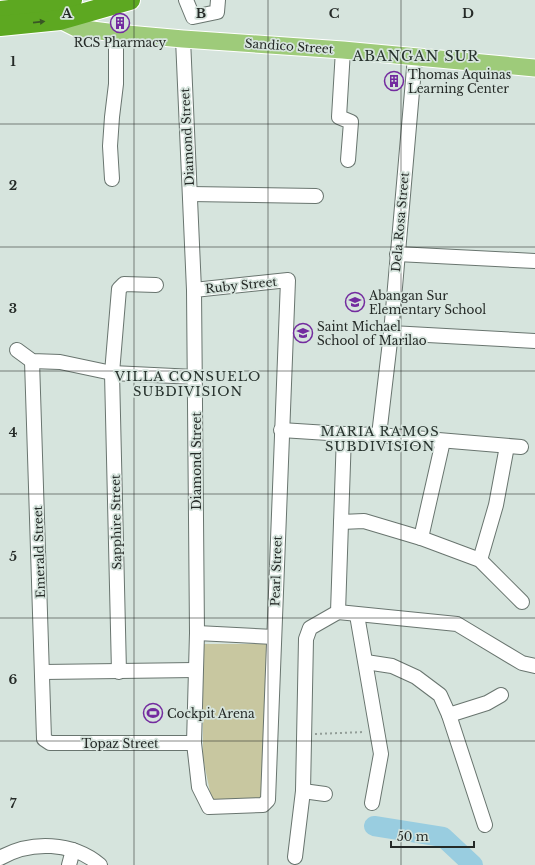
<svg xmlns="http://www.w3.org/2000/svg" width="535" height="865" viewBox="0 0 535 865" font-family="'Libre Baskerville',serif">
  <rect width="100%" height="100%" fill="#d6e4dd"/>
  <path fill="#c8c7a0" d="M203,644H268L263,741V801L213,806L203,758Z"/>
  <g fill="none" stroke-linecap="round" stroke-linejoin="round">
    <path stroke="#99cde0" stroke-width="20" d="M374,826L443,837L473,865"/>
    <defs>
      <g id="minor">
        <path d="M186,0L193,17L217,12L218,0"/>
        <path d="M183,39L194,290L197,633L194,743L199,787L209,807L263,805L268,800L288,280L194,290"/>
        <path d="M343,50L339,117L351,122L348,160"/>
        <path d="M112,179L110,146L112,117L116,84V33"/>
        <path d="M190,194L316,196"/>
        <path d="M397,254L535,261"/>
        <path d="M391,333L535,341"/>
        <path d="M17,350L32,361L60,362L112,373L195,377"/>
        <path d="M32,361L44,739L50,743H194"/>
        <path d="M281,430L344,434"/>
        <path d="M379,435L391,333L415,57"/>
        <path d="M341,522L364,521L421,538L480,560L522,602"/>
        <path d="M421,538L443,441"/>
        <path d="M480,560L496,505L507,446"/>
        <path d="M338,612L457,624L522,663L535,666"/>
        <path d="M357,615L381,754L372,803"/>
        <path d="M197,633L274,637"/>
        <path d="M366,662L392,666L416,677L440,695L449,715L485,825"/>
        <path d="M43,672L195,670"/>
        <path d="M119,672L112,373L119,289L124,284L156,285"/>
        <path d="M449,715L487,703L501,695"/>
        <path d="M303,791L325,794"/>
        <path d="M295,857L303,791L306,639L310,628L338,612L344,434L379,435L521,447"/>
        <path d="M0,858C31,840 73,842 100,865"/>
        <path d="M69,865L73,850"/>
      </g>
      <path id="major" d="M57,13L60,20L76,28L116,33L183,39L343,50L535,68"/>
      <g id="highway">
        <path d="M0,11L54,5L72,0"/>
        <path d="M0,26L60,20L130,0"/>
      </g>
    </defs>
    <use href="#minor" stroke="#69756f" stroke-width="16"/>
    <use href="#major" stroke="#fff" stroke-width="19"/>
    <use href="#highway" stroke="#fff" stroke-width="22"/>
    <path stroke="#929d97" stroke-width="2" stroke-dasharray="2 3" stroke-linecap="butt" d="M315,734L365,732"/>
    <use href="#minor" stroke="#fff" stroke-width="14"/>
    <use href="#major" stroke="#9ecb7a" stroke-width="17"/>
    <use href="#highway" stroke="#5da821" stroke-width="20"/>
  </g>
  <defs><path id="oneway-solid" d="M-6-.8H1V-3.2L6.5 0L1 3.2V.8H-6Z"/></defs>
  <use fill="#395625" href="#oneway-solid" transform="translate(39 22) rotate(-6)"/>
  <path fill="none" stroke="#252a27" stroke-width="1" stroke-opacity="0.55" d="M134,0V865M268,0V865M401,0V865M0,124H535M0,247H535M0,371H535M0,494H535M0,618H535M0,741H535"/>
  <defs>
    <symbol id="building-ring" viewBox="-11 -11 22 22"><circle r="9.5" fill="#d6e4dd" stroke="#732b9f" stroke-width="1.5"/><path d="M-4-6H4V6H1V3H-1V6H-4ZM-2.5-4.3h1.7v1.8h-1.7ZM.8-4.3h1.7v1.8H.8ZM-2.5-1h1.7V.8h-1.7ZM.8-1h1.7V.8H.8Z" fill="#732b9f"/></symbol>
    <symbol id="school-ring" viewBox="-11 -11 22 22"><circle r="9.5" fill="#d6e4dd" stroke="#732b9f" stroke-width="1.5"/><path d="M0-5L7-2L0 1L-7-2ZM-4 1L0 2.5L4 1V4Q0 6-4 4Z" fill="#732b9f"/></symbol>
    <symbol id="stadium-ring" viewBox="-11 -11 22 22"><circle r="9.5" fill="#d6e4dd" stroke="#732b9f" stroke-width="1.5"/><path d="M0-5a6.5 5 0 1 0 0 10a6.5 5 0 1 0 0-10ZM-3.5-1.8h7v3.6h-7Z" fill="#732b9f"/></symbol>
  </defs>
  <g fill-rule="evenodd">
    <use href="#building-ring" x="109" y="12" width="22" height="22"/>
    <use href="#building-ring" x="383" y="70" width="22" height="22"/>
    <use href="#school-ring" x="344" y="291" width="22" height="22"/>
    <use href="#school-ring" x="292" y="322" width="22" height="22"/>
    <use href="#stadium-ring" x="142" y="702" width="22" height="22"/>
  </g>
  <g text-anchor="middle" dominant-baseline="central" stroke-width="3.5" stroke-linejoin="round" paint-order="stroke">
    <g font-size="12" fill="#252a27" stroke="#d6e4dd" text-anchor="start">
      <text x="120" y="42" text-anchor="middle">RCS Pharmacy</text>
      <text x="408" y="74">Thomas Aquinas<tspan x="408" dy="14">Learning Center</tspan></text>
      <text x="369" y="295">Abangan Sur<tspan x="369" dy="14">Elementary School</tspan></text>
      <text x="317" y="326">Saint Michael<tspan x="317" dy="14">School of Marilao</tspan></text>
      <text x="167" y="713">Cockpit Arena</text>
    </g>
    <g font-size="12" fill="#252a27" stroke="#d6e4dd">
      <text transform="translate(289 46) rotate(4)">Sandico Street</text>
      <text transform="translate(187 137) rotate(-93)">Diamond Street</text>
      <text transform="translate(400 222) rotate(-85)">Dela Rosa Street</text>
      <text transform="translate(241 285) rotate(-6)">Ruby Street</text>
      <text transform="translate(196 461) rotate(-90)">Diamond Street</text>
      <text transform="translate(116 522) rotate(-91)">Sapphire Street</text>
      <text transform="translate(39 552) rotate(-92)">Emerald Street</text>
      <text transform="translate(276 571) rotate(-88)">Pearl Street</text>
      <text x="120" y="743">Topaz Street</text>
    </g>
    <g font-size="13" letter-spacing="1" fill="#28332e" stroke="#d6e4dd">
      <text x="188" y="376">VILLA CONSUELO<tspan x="188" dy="15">SUBDIVISION</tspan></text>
      <text x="380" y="431">MARIA RAMOS<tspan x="380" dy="15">SUBDIVISION</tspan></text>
    </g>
    <g font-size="14" letter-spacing="1" fill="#28332e" stroke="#d6e4dd">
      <text x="416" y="56">ABANGAN SUR</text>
    </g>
  </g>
  <g font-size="13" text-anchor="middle" font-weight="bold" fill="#252a27" stroke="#d6e4dd" stroke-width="3.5" stroke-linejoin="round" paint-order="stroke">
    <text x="67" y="18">A</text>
    <text x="201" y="18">B</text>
    <text x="334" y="18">C</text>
    <text x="468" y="18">D</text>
    <text x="13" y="66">1</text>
    <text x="13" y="190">2</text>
    <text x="13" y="313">3</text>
    <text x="13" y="437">4</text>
    <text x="13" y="561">5</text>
    <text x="13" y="684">6</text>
    <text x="13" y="808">7</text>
  </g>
  <path d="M391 841v6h83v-6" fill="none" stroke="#252a27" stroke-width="2"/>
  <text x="397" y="841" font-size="12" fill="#252a27" stroke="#d6e4dd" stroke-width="3" paint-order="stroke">50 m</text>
</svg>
